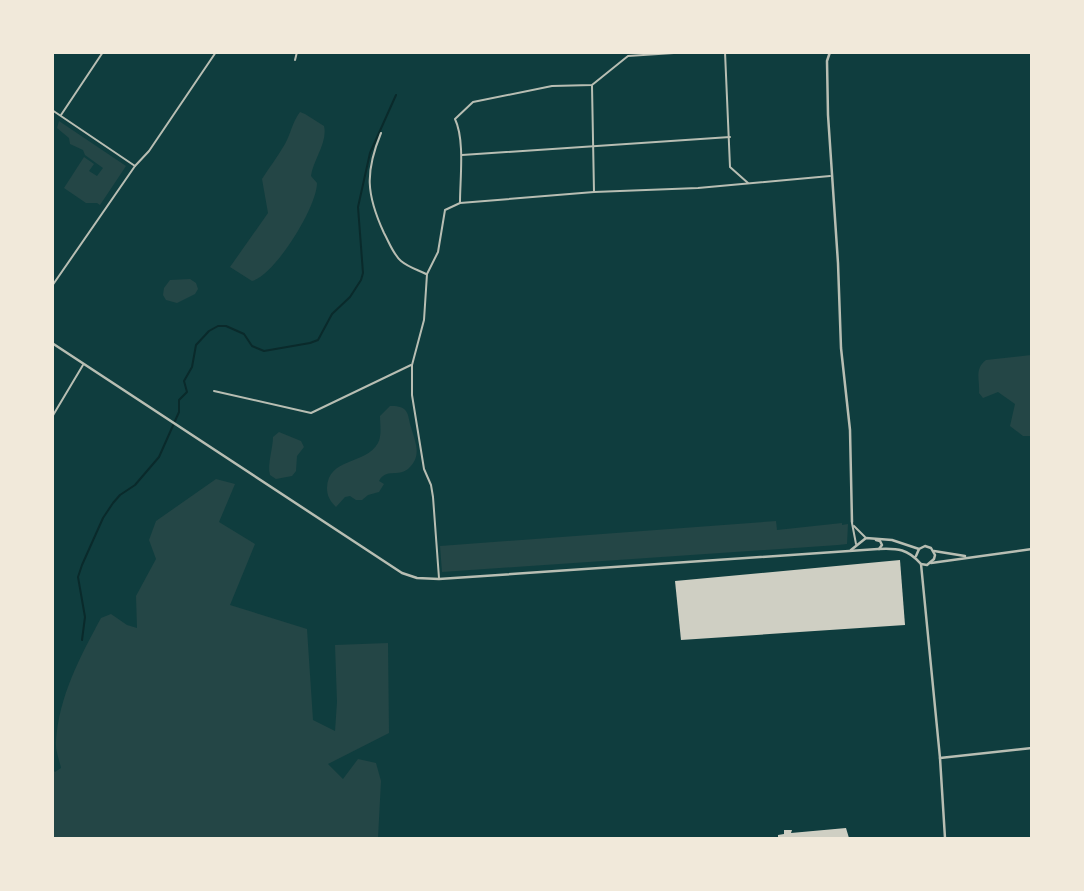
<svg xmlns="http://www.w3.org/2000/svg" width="1084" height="891" viewBox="0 0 1084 891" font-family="'Noto Sans',sans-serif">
  <rect width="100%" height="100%" fill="#0f3d3e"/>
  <g fill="#244646">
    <path d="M300,112L305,114L324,126C328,142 313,160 311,176L317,183C317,207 275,275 252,281L230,267L268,213L262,179C269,168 278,156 285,144C291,133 292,123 300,112Z"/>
    <path d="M59,121L126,166L100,205L97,203H86L64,188L84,157L94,164L89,171L97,176L103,168L85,155L83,150L70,144L69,138L57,128Z"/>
    <path d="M190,279L196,283L198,289L195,294L177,303L166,300L163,295L164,288L170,280Z"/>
    <path d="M1031,355V436H1023L1010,426L1015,404L998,392L983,398L979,393C980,380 974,369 986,360Z"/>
    <path d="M390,406C396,406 402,406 406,411C409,415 409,422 411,427C415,442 423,456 408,469C398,477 386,468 379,481L384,484L379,492L368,495L362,500H356L350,496L345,497L336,507C330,501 327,496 327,488C328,457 366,465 378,443C382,435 380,425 380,416Z"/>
    <path d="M279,432L301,441L304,447L297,456L296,471L292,476L276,479L270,475C267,465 273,448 273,437Z"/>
    <path d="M216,479L235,484L219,522L255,544L230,605L307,629L313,720L335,731L337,702L335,645L388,643L389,733L328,764L343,779L358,759L376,763L381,781L378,838H53V770L55,772L61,768C59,759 55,749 56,741C59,696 80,657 101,618L111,614L127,625L137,628L136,596L156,559L149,540L156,521Z"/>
    <path d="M776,521L777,530L842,523V525L848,524L847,544L838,545L442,572L440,546Z"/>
  </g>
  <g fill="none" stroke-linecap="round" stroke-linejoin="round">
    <path stroke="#0a2a2b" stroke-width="2" d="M82,640L85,617L78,577L82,565L103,518L113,503L120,495L135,485L159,457L179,412V400L187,392L184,381L192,367L196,345L209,331L218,326H226L244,334L252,346L264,351L310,343L318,340L332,314L350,297L361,280L363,273L358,207L370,153L396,95"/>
  </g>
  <g fill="#cfcfc3">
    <path d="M900,560L905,625L681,640L675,581Z"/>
    <path d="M846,828L849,838H778V835L784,834V830H792L791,833Z"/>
  </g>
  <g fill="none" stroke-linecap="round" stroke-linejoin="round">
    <g stroke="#b8beb3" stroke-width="2">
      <path d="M725,52L730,167L748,183"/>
      <path d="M295,60L297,52"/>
      <path d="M592,86L594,192"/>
      <path d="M52,110L135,166"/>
      <path d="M61,115L103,52"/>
      <path d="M381,133C365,172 366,194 384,233C389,242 393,254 401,261C408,267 418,270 426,274"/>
      <path d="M462,155L730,137"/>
      <path d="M460,202C460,179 465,140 455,119L473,102L552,86L592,85L628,56L689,52"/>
      <path d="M52,286L135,166L149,151L216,52"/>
      <path d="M214,391L311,413L411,365"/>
      <path d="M52,417L83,365"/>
      <path d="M852,523L856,544"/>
      <path d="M854,526L865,537"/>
      <path d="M439,578L433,497L431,485L424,469L412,395V365L424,320L427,274L438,252L445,210L460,203L594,192L698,188L830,176"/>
    </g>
    <g stroke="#b8beb3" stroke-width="2.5">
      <path d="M830,52L827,61L828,115L838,263L841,348L850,430L852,522"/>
      <path d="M52,343L402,573L417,578L439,579L878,549C898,548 908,549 921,564L927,565L934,559L935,555L931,548L925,546L919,549L916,556"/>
      <path d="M876,540L880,541L882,545L879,549"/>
      <path d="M851,550L866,538L892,540L919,549"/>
      <path d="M934,551L965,556"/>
      <path d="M931,563L1032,549"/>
      <path d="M921,564L940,758L945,838"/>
      <path d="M940,758L1032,748"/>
    </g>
  </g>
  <rect width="1084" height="891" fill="none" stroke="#f1e9da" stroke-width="108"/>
</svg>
